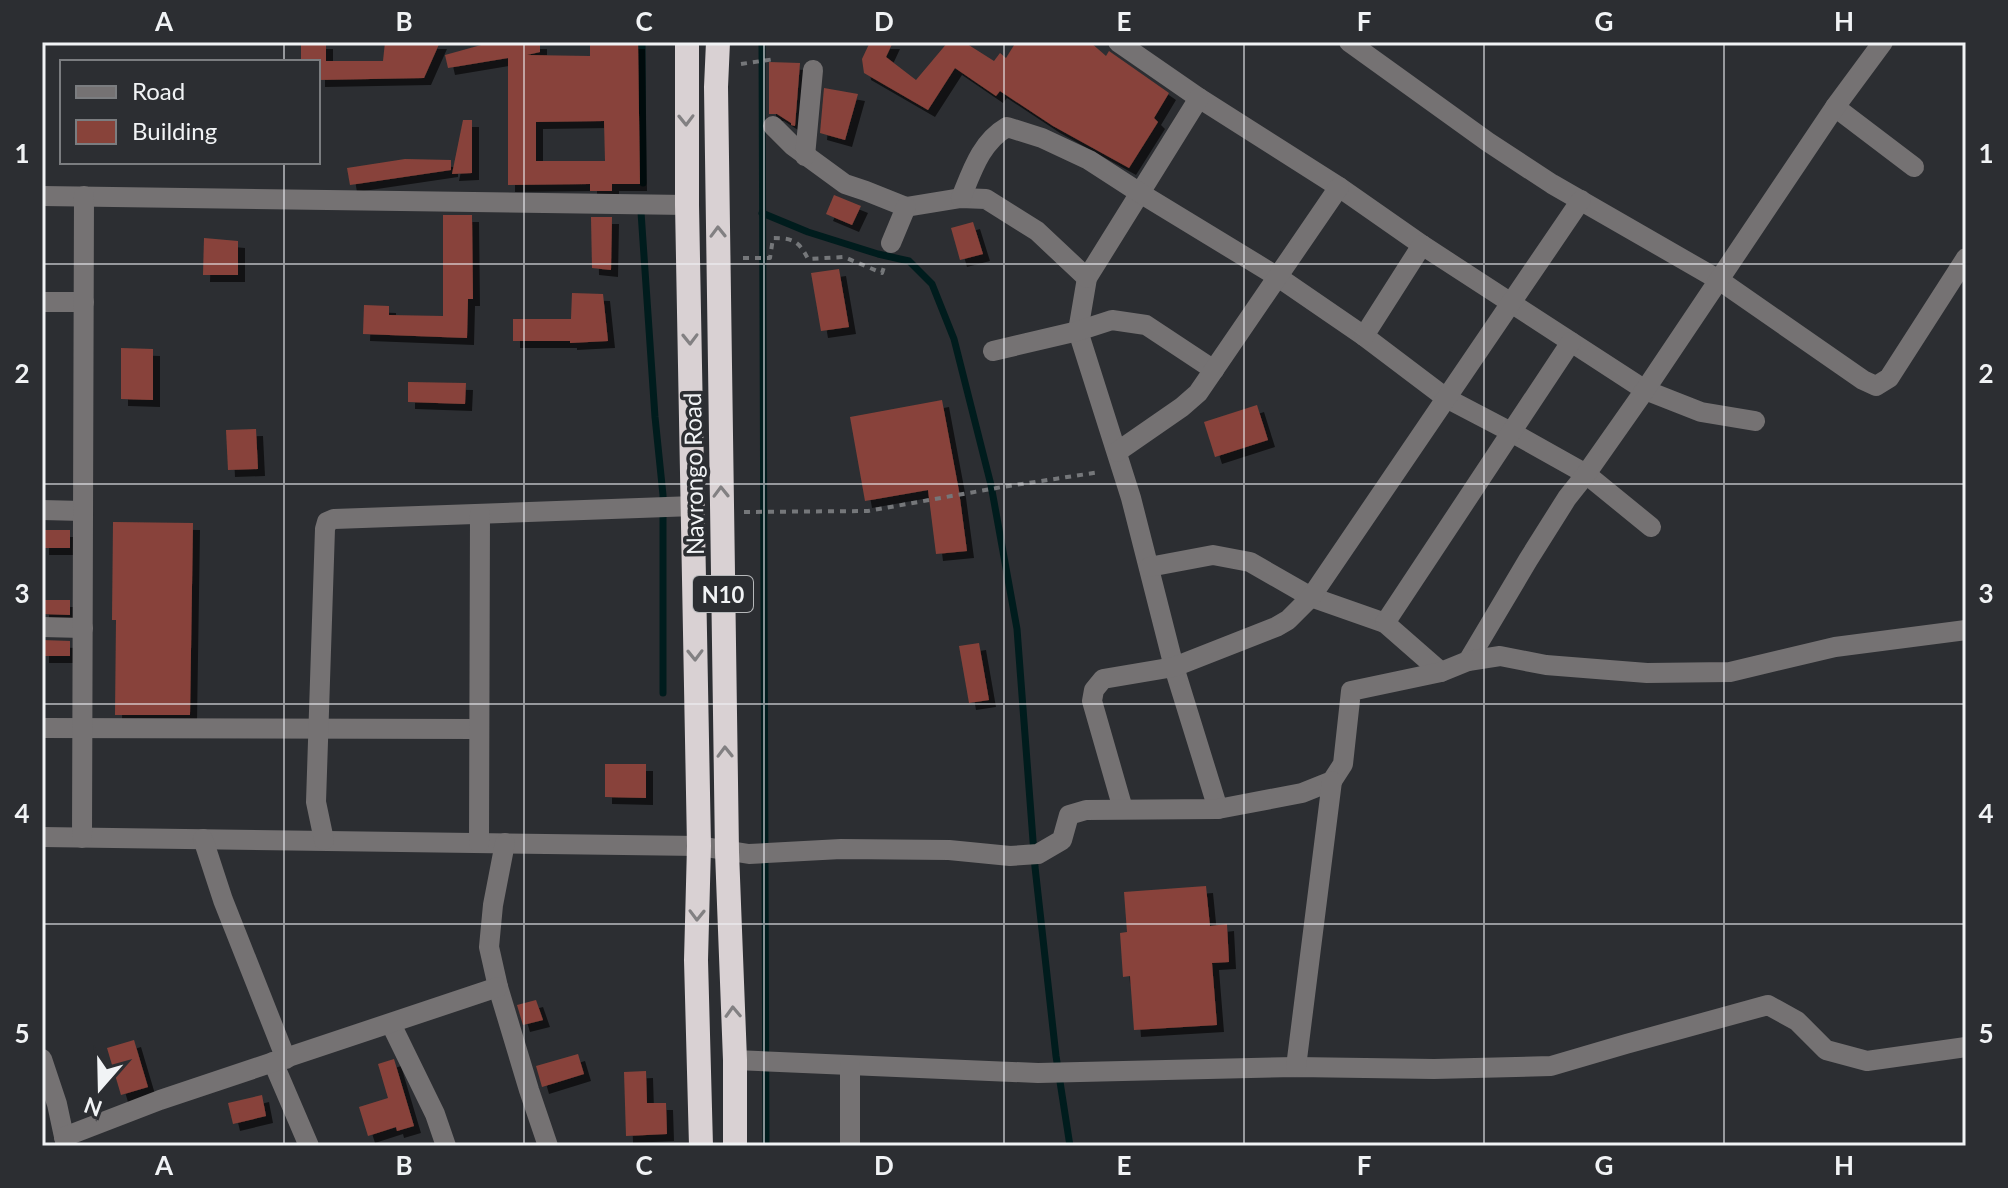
<svg xmlns="http://www.w3.org/2000/svg" width="2008" height="1188" viewBox="0 0 2008 1188" font-family="Lato,sans-serif">
  <defs>
    <filter id="shadow"><feDropShadow dx="7" dy="7" stdDeviation="0" flood-color="#0009"/></filter>
  </defs>
  <rect width="100%" height="100%" fill="#2c2e32"/>
  <g fill="none" stroke-linecap="round" stroke-linejoin="round">
    <g stroke="#001c1d" stroke-width="7">
      <path d="M642,42L643,183"/>
      <path d="M762,42L766,1146"/>
      <path d="M641,212L655,417L663,495V693"/>
      <path d="M762,213L808,232L878,254L909,261L932,284L954,339L991,485L1017,629L1035,867L1056,1056L1070,1146"/>
    </g>
  </g>
  <g fill="#88433a" fill-rule="evenodd" filter="url(#shadow)">
    <path d="M301,42H326V61H383L385,42H440L424,78L318,80V62H301Z"/>
    <path d="M492,42H540V52L527,55L590,56V42H638L640,184H612V191H590V184L508,185V58L448,68L445,55ZM604,121L605,161H536V122Z"/>
    <path d="M870,42H893L886,57L916,80L948,42H964L994,61L1000,53L1006,58L1016,42H1090L1106,56L1109,51L1169,93L1154,118L1158,122L1129,168L1053,126L1000,91L996,96L955,68L928,110L864,73L862,59Z"/>
    <path d="M769,62L800,63L795,126L791,125V123L777,114H769Z"/>
    <path d="M824,88L858,94L845,140L820,133Z"/>
    <path d="M463,120H472V173L452,174Z"/>
    <path d="M405,159L451,160V170L350,185L347,168Z"/>
    <path d="M834,195L861,206L852,225L826,214Z"/>
    <path d="M443,215H472L473,299H468L467,338L363,334L364,305L389,306V315L443,316Z"/>
    <path d="M591,217H612L611,270L592,268Z"/>
    <path d="M973,222L983,254L960,260L951,228Z"/>
    <path d="M204,238L238,241V275H203Z"/>
    <path d="M839,269L849,327L821,331L811,273Z"/>
    <path d="M572,293L603,294L608,341L570,343V341H513V319H571Z"/>
    <path d="M121,348L153,349V400L121,399Z"/>
    <path d="M408,382L466,383L465,404L408,402Z"/>
    <path d="M942,400L959,491L967,551L936,554L928,490L865,501L850,417Z"/>
    <path d="M1257,405L1268,440L1215,457L1204,422Z"/>
    <path d="M256,429L258,469L228,470L226,430Z"/>
    <path d="M113,522L193,523L190,715H115L116,620H112Z"/>
    <rect x="42" y="530" width="28" height="18"/>
    <path d="M42,600H70V615L42,614Z"/>
    <path d="M42,640L70,641V656H42Z"/>
    <path d="M979,643L989,700L969,703L959,646Z"/>
    <path d="M605,764H646V798L605,797Z"/>
    <path d="M1206,886L1210,926L1227,924L1229,962L1212,963L1217,1025L1134,1030L1130,976L1123,977L1120,933L1127,932L1124,892Z"/>
    <path d="M536,1000L543,1020L523,1025L517,1005Z"/>
    <path d="M134,1040L148,1087L121,1095L107,1048Z"/>
    <path d="M578,1054L584,1074L542,1087L536,1066Z"/>
    <path d="M394,1059L414,1126L397,1131L396,1127L368,1136L359,1107L388,1098L378,1064Z"/>
    <path d="M646,1071L647,1103H666L667,1134L626,1136L624,1072Z"/>
    <path d="M262,1095L266,1116L233,1124L228,1103Z"/>
  </g>
  <g fill="none" stroke-linecap="round" stroke-linejoin="round">
    <g stroke="#75777a" stroke-width="4" stroke-dasharray="6 6" stroke-linecap="butt">
      <path d="M741,64L775,59"/>
      <path d="M743,258H770L773,238C793,238 799,241 808,259L844,257L882,273L885,264"/>
      <path d="M744,512L868,511L1002,487L1100,472"/>
    </g>
    <g stroke="#757273" stroke-width="20">
      <path d="M1118,42L1199,98L1339,187L1422,245L1645,390L1701,412L1755,421"/>
      <path d="M1349,42L1488,142L1552,184L1719,280L1863,380L1876,386L1889,378L1966,258"/>
      <path d="M1199,98L1087,278L1078,331L1131,498L1174,667L1218,809"/>
      <path d="M1835,107L1914,167"/>
      <path d="M773,126L793,146L845,184L866,191L906,207L961,198L986,199L1037,231L1087,278"/>
      <path d="M805,156L813,70"/>
      <path d="M42,196L687,205"/>
      <path d="M961,198C972,171 981,142 1007,127L1042,138L1089,160L1140,193L1278,277L1364,336L1446,398L1511,432L1586,474L1651,527"/>
      <path d="M891,243L906,207"/>
      <path d="M42,302H84"/>
      <path d="M1364,336L1422,245"/>
      <path d="M993,351L1078,331L1112,320L1146,325L1214,370"/>
      <path d="M1117,452L1182,407L1198,393L1339,187"/>
      <path d="M42,510L83,511"/>
      <path d="M1149,567L1213,555L1250,562L1311,597L1385,623"/>
      <path d="M42,627L83,628"/>
      <path d="M1468,661L1528,560L1567,498L1586,474L1645,390L1835,107L1883,42"/>
      <path d="M1441,672L1385,623L1571,342"/>
      <path d="M42,728L479,729"/>
      <path d="M1123,809L1092,701L1094,690L1103,679L1174,667L1276,627L1288,620L1311,597L1581,200"/>
      <path d="M42,837L699,846L749,854L841,849L949,850L1010,856L1038,854L1062,840L1069,815L1086,810L1218,809L1302,793L1332,781L1343,764L1351,691L1441,672L1468,661L1500,656L1546,665L1647,673L1730,672L1835,647L1966,630"/>
      <path d="M82,838L84,196"/>
      <path d="M203,839L223,900L286,1059"/>
      <path d="M324,840L316,802L325,529L327,522L334,519L694,506"/>
      <path d="M479,843L480,514"/>
      <path d="M505,843L493,905L489,947L498,987L529,1090L548,1146"/>
      <path d="M391,1024L435,1114L446,1146"/>
      <path d="M42,1059L57,1104L66,1146"/>
      <path d="M735,1060L1038,1073L1296,1067L1434,1069L1551,1066L1626,1044L1768,1005L1797,1021L1826,1050L1867,1061L1966,1047"/>
      <path d="M273,1062L309,1146"/>
      <path d="M850,1066V1146"/>
      <path d="M1296,1067L1332,781"/>
      <path d="M64,1137L160,1100L498,987"/>
    </g>
    <g stroke="#d9d1d3" stroke-width="24">
      <path d="M687,42V205L699,846L696,960L701,1146"/>
      <path d="M718,42L716,87L727,852L735,1060V1146"/>
    </g>
  </g>
  <defs><path id="oneway-chevron" d="M-2-3.5L2.5 0L-2 3.5" fill="none" stroke-width="1.6" stroke-linecap="round" stroke-linejoin="round" transform="scale(2)"/></defs>
  <g stroke="#828082">
    <use href="#oneway-chevron" transform="translate(686 120) rotate(89)"/>
    <use href="#oneway-chevron" transform="translate(718 232) rotate(-91)"/>
    <use href="#oneway-chevron" transform="translate(690 339) rotate(89)"/>
    <use href="#oneway-chevron" transform="translate(721 492) rotate(-91)"/>
    <use href="#oneway-chevron" transform="translate(695 655) rotate(89)"/>
    <use href="#oneway-chevron" transform="translate(725 752) rotate(-91)"/>
    <use href="#oneway-chevron" transform="translate(697 915) rotate(91)"/>
    <use href="#oneway-chevron" transform="translate(733 1012) rotate(-92)"/>
  </g>
  <path fill="none" stroke="#f1f3f5" stroke-width="2" stroke-opacity="0.55" d="M284,42V62M524,42V1146M764,42V1146M1004,42V1146M1244,42V1146M1484,42V1146M1724,42V1146M284,162V1146M42,264H1966M42,484H1966M42,704H1966M42,924H1966"/>
  <g text-anchor="middle" dominant-baseline="central" stroke-width="7" stroke-linejoin="round" paint-order="stroke">
    <rect fill="#2c2e32" stroke="#b6b8ba" stroke-width="2" x="693" y="576" width="60" height="36" rx="6"/>
    <g font-size="22" font-weight="bold" fill="#f1f3f5">
      <text x="723" y="594">N10</text>
    </g>
    <g font-size="24" fill="#f1f3f5" stroke="#2c2e32">
      <text transform="translate(693 474) rotate(-91)">Navrongo Road</text>
    </g>
  </g>
  <rect width="2008" height="1188" fill="none" stroke="#2c2e32" stroke-width="88"/>
  <rect x="60" y="60" width="260" height="104" fill="#2c2e32" stroke="#7b7d80" stroke-width="2"/>
  <rect x="76" y="86" width="40" height="12" fill="#757273" stroke="#7b7d80" stroke-width="2"/>
  <text x="132" y="100" font-size="24" fill="#f1f3f5">Road</text>
  <rect x="76" y="120" width="40" height="24" fill="#88433a" stroke="#7b7d80" stroke-width="2"/>
  <text x="132" y="140" font-size="24" fill="#f1f3f5">Building</text>
  <g transform="translate(100 1088) rotate(200)" stroke="#2c2e32" stroke-width="6" paint-order="stroke">
  <path d="M0-6L14 30L0 20L-14 30Z" fill="#f1f3f5"/>
  <text y="-12" font-size="22" font-weight="bold" text-anchor="middle" fill="#f1f3f5">N</text>
  </g>
  <rect x="44" y="44" width="1920" height="1100" fill="none" stroke="#f1f3f5" stroke-width="3"/>
  <g font-size="26" text-anchor="middle" font-weight="bold" fill="#f1f3f5">
    <text x="164" y="31">A</text>
    <text x="404" y="31">B</text>
    <text x="644" y="31">C</text>
    <text x="884" y="31">D</text>
    <text x="1124" y="31">E</text>
    <text x="1364" y="31">F</text>
    <text x="1604" y="31">G</text>
    <text x="1844" y="31">H</text>
    <text x="22" y="163">1</text>
    <text x="1986" y="163">1</text>
    <text x="22" y="383">2</text>
    <text x="1986" y="383">2</text>
    <text x="22" y="603">3</text>
    <text x="1986" y="603">3</text>
    <text x="22" y="823">4</text>
    <text x="1986" y="823">4</text>
    <text x="22" y="1043">5</text>
    <text x="1986" y="1043">5</text>
    <text x="164" y="1175">A</text>
    <text x="404" y="1175">B</text>
    <text x="644" y="1175">C</text>
    <text x="884" y="1175">D</text>
    <text x="1124" y="1175">E</text>
    <text x="1364" y="1175">F</text>
    <text x="1604" y="1175">G</text>
    <text x="1844" y="1175">H</text>
  </g>
</svg>
